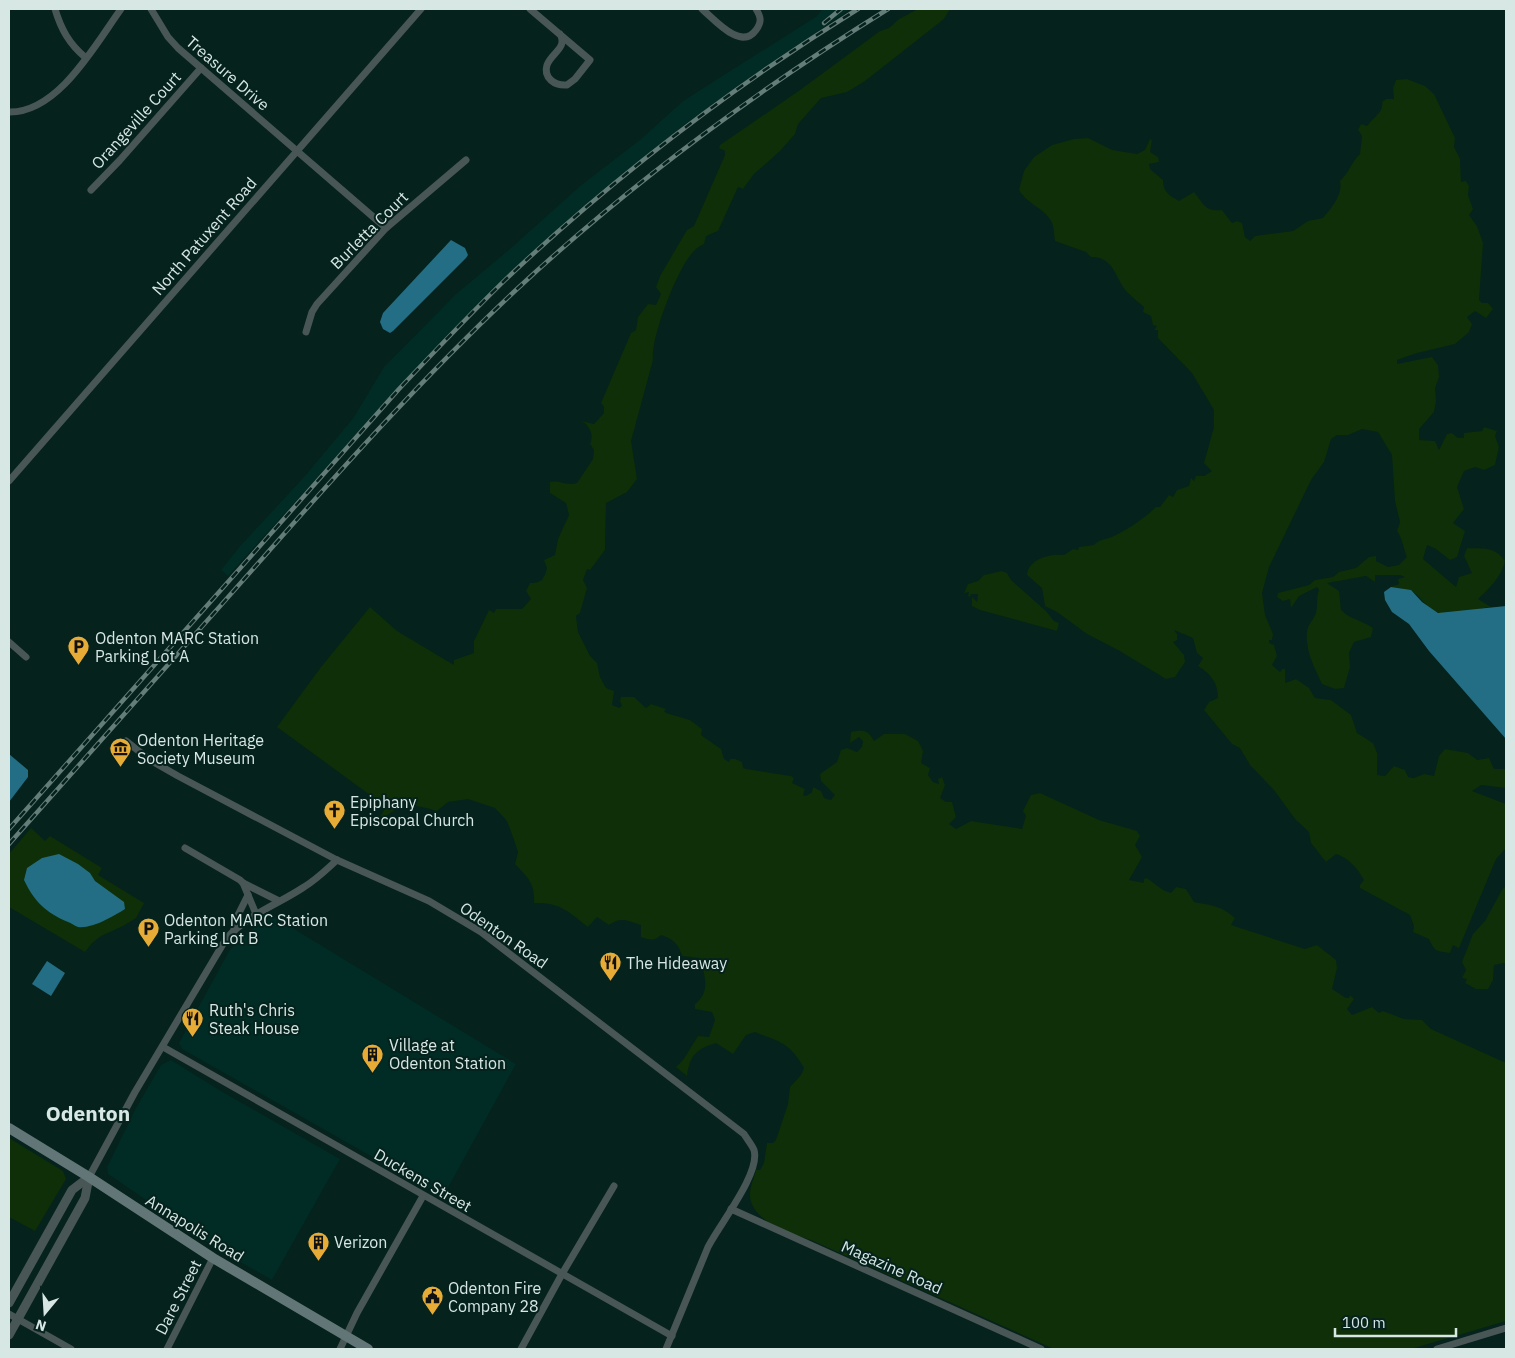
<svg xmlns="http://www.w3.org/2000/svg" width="1515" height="1358" viewBox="0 0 1515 1358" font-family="'IBM Plex Sans',sans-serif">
  <rect width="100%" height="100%" fill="#05221d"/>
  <g fill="#012b25">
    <path d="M822,9H850L685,124L493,290L385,403L228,576L221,570L240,546L304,477L354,417L384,367L456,294L511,248L580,186L641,139L683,101L817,16Z"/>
    <path d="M273,916L516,1064L443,1197L182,1049L179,1043L229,951L249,931Z"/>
    <path d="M171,1060L221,1091L340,1159L272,1280L219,1250L108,1174L107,1167L136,1108L161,1065Z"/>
  </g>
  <g fill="#0e2f07">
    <path d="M918,9H950L944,19L865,81L847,92L821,98L798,124L795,134L780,151L754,174L743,189L738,187L718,231L706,236L704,244C700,246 696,248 694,251C678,266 650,339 653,360L631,441L637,479L627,492L606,503L605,550L590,570L587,569L583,580L587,588L580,613L576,616L578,632L590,656L597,663L600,677L606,688L614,691L612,705L619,708L622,706L620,701L621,697H634L646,708L651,704L666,709L664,711L666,713L690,720L702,729L701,735L721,749L724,759L729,762L730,759H735L742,762L743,768L746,769L791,776L794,778L792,783L805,789L803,795L806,796L812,792L813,787L821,791L824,798L831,800L835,795L821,781L820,774L837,762L841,750L847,748L857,752L862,747L863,741L859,737L850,743L851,732C863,729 868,730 874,741L884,734H905L918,741L923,751L921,763L930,768L928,775L933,782L939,784L938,779L942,777L945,785L940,798L946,802H952L956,817L949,824L956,829L971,821L1022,829L1026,816L1023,811L1031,795L1040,793L1099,820L1137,831L1140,836L1135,845L1142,857L1129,880L1144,883V879L1147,878L1163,890L1171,893L1176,887L1186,889L1194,902C1213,906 1220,905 1235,918L1231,925L1305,949L1317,945L1336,960L1337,968L1332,989L1346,998H1349L1350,995L1354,999L1347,1009L1352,1015L1372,1007L1379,1013L1383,1011L1404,1019L1422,1020L1431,1029L1506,1063V1321L1411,1349H1054L811,1240C791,1234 753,1222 750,1197C749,1189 754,1178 756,1170H760L764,1163L767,1143H773L776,1140L788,1104L790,1087L801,1075L804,1068C789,1042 781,1043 755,1032L746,1035L733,1054L716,1043C696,1049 690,1055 687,1076L676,1067L683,1060L698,1036L709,1037L715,1020L712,1012L695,1009V1004C711,992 705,974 699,958L682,956C678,943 673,939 661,935C655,941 649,940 641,937V925C629,921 620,916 609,925L597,917L588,927C569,912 560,902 534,903C535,883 528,878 515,864L518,852L513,837L507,821L495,808L468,799L448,802L437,811C404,802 403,803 376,824L391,798L385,806L277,727L321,667L370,607L397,631L454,665V660L474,653V641L489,610L494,613L496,609H522L531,599L526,591L530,583C542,583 544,579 547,568L544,560L555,555L558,539L569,515L566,503L550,493V482C561,480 565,486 577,483L593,459L594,450L590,444C594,435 590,425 581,421L594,424L604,413V407L601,403L631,333L636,330L638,317L648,304L656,305L661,294L656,287L660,276L687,230L694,226L725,155V151L719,148L720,145L800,90L880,31L889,28L899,19Z"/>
    <path d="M1407,79L1425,86L1434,94L1455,138L1454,147L1460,159L1461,182L1466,181L1469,186L1468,195L1473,209L1469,215L1477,226L1483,243L1479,300L1482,303H1488L1493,309L1486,318L1475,311L1467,317L1472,324L1469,332L1455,344L1417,353L1397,360V364L1432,357L1438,365L1439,377L1435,388L1436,401L1434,412L1419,429V440L1435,441L1439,450L1447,434L1452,433L1458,438H1464V433L1482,431L1484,427L1497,431L1495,436L1499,447L1495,465L1484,470L1475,467L1464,471L1457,487L1464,509L1453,523L1465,531L1457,557L1450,560L1436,549L1427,545L1423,559L1456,587L1459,577L1472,573L1464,556L1467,548C1483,549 1495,546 1505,561C1502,576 1489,589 1478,599L1491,607C1478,608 1448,617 1437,612C1430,609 1424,603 1419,597C1413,590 1400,588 1391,587L1399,584L1398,579L1405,577L1400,575H1375V582L1366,576L1327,583L1339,591L1341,610C1351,620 1362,620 1373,628L1371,637L1354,642L1349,653L1350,667L1344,688L1335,689L1322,684C1314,667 1305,650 1307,631C1308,624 1314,619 1316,613C1318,605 1316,598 1319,590L1317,587L1299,596L1291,608L1290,599L1283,601L1277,597L1278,593L1309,585L1315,580L1333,577L1339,572L1356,568L1369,557L1376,556V561L1388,567L1399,565L1407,557C1403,547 1403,540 1397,531L1400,522L1395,501L1392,455L1378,432L1362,429L1348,435H1337L1331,439L1324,462L1311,480L1269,567L1262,593L1265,615L1273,634L1272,640H1269V643L1274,645L1277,656L1272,665L1280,672L1282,669H1285V683L1296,679L1309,688L1315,698L1331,700L1351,715L1357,733L1373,743L1377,753V775L1385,776L1394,766L1405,770L1408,777L1414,778L1424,774L1434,776L1439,756L1445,749L1468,753L1477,760L1489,758L1494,769H1506V788L1481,785L1472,791L1506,804V848L1496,859L1459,948L1453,945L1450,953C1436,951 1435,952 1429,939L1413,932L1414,926L1410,915L1360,888V885L1364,880C1357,868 1350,859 1336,854L1326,862L1311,843L1309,832L1295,819L1274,790L1250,765L1240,748L1232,744L1204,710L1209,702L1218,698C1218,683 1211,674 1198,666L1203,658L1197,653L1193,638L1174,630L1177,634V640L1173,642L1184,655L1185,662L1175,677L1166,679L1118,650L1087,634L1057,612L1045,606L1042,588L1027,575C1028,559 1050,553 1064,555L1073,549L1078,550L1079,547L1094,545C1100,538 1107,540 1114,536C1130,528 1143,519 1156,507H1160L1169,495L1173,497L1177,490L1189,486L1191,478L1194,481L1196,476H1204L1212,471L1204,463L1214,427V410L1192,373L1158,338V330H1154L1157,326L1153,325L1151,316L1143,312L1144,307C1138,302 1132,297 1126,291C1115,277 1113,256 1091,257L1086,252L1055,241C1054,235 1054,226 1051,221C1044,208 1027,204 1019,190L1024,171L1034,157L1052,145L1074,139L1088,138L1112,150L1137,154L1145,150L1150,139L1152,140L1150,152L1158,157L1159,162L1149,164L1150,169L1163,180C1163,192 1169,195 1179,201L1194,192C1204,204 1205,212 1222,210L1232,223L1237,221L1242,223L1245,237L1250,241L1255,236L1293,231L1308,221L1323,218C1331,208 1343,195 1340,181C1349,173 1351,162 1360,154L1362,136L1358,130L1361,124L1367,126C1373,118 1384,112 1382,102L1386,99H1394L1393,88L1396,80Z"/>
    <path d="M1002,571L1007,573L1011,580L1046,611L1054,621L1059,623L1057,631L980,610L972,606V597L977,602L978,594H971L970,597L968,596L969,592L964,593L968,584L978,581L984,575Z"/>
    <path d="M31,828L45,841L50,836L102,868L98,875L144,903L136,918L123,926L101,936L92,943L85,952L9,907V854Z"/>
    <path d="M1506,886V964L1504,963L1494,965L1493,980L1488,989H1476L1465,983L1467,979L1462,978L1466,970L1462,962L1473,934L1485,921L1502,890Z"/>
    <path d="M9,1138L63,1171L66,1179L35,1231L9,1217Z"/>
  </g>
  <g fill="#236e84">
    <path d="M451,240L465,248L468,255L466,258L393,331L390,333L383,329L380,322L383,313Z"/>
    <path d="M1391,587L1411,590L1422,602L1438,613L1506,606V739L1429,651L1409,624L1392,612L1385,600L1384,592Z"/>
    <path d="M9,754L28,770V777L9,802Z"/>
    <path d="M59,854L78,864L90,873L95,881L124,902L125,909C114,916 92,929 78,927C75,926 71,923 68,922C46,913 34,901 24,880L27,868L42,858Z"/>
    <path d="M47,961L65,973L51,996L32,984Z"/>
  </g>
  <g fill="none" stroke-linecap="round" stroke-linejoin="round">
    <g stroke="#495656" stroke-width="7">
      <path d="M55,9C61,29 69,44 86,58"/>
      <path d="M151,9L168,37L178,48L386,228"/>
      <path d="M530,9L590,60L575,79L567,85C555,86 543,78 547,65C551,53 568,48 560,34"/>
      <path d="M702,9C715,20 741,51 756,30C762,22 761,17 756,9"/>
      <path d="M9,112C58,113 95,45 121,9"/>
      <path d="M91,190L120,160L201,68"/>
      <path d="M306,332L312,312L317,304L386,228L466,160"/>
      <path d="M9,481L421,9"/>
      <path d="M9,642L26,657"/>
      <path d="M126,741L150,760L178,776L337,860L429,901L481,932L744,1134C747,1139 752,1145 754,1150C761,1173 719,1225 708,1247L666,1349"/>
      <path d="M185,848L240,880L243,883L256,914"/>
      <path d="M243,883L279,901"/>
      <path d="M234,929L238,915L248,895"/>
      <path d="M163,1047L672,1336"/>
      <path d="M89,1177L135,1092L226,939C248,914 277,905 304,887C316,880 327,869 337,860"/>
      <path d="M731,1209L1041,1349"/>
      <path d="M9,1314L71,1349"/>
      <path d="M167,1349L213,1258"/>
      <path d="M340,1349L357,1313L423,1196"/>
      <path d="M521,1349L562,1274L614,1186"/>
      <path d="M1437,1349L1506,1328"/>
    </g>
    <g stroke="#495656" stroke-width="9">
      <path d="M9,1303L72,1190L89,1177"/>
      <path d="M9,1335L85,1198L89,1177"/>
    </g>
    <path stroke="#627677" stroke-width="10" d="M9,1128L89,1177L213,1258L368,1349"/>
    <defs>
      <g id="rail">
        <path d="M824,23L841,9"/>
        <path d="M9,829L399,389C434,352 469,315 505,280C613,178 732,87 858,9"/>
        <path d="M9,844C93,749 177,655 261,560C343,467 426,374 517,289C631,183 756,91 888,9"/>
      </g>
    </defs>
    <use href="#rail" stroke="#657d78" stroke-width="4.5"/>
    <use href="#rail" stroke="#05221d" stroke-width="2.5" stroke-dasharray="8" stroke-linecap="butt"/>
  </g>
  <defs>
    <symbol id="parking-pin" viewBox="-11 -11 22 30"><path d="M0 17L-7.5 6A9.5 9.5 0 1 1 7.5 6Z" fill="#e7ac36" stroke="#05221d"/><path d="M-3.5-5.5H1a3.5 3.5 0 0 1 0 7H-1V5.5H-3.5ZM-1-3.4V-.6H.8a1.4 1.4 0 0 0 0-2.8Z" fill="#111"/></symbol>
    <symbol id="museum-pin" viewBox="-11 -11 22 30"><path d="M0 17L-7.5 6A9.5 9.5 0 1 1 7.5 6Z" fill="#e7ac36" stroke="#05221d"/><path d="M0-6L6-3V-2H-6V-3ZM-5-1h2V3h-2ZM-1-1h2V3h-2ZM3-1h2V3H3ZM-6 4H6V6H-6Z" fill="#111"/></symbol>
    <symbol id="church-pin" viewBox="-11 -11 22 30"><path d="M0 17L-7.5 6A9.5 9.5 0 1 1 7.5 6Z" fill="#e7ac36" stroke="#05221d"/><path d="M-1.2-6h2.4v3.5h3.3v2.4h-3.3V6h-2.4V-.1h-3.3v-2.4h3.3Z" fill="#111"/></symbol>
    <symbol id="restaurant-pin" viewBox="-11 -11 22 30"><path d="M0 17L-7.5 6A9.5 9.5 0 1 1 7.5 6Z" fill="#e7ac36" stroke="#05221d"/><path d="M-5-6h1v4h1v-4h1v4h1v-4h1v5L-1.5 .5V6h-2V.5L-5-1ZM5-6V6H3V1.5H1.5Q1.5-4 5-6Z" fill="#111"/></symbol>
    <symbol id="building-pin" viewBox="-11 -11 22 30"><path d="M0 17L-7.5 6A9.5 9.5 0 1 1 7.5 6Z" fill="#e7ac36" stroke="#05221d"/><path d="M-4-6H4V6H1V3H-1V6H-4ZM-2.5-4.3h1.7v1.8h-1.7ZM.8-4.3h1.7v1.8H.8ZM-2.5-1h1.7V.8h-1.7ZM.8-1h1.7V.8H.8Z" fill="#111"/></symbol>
    <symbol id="civic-pin" viewBox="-11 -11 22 30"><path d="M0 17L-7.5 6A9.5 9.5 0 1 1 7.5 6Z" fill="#e7ac36" stroke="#05221d"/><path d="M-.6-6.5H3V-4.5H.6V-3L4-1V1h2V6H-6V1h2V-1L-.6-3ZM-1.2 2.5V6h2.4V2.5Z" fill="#111"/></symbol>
  </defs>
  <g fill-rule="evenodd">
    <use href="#parking-pin" x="66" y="634" width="25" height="34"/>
    <use href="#museum-pin" x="108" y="736" width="25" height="34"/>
    <use href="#church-pin" x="322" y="798" width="25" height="34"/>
    <use href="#parking-pin" x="136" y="916" width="25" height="34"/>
    <use href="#restaurant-pin" x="598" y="950" width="25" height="34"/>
    <use href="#restaurant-pin" x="180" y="1006" width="25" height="34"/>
    <use href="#building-pin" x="360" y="1042" width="25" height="34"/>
    <use href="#building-pin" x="306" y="1230" width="25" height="34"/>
    <use href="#civic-pin" x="420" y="1284" width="25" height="34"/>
  </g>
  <g text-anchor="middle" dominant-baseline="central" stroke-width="4" stroke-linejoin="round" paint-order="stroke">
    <g font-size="16" fill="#d7e7e4" stroke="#05221d">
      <text transform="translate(228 73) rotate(41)">Treasure Drive</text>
      <text transform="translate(136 120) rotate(-48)">Orangeville Court</text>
      <text transform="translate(369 230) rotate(-45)">Burletta Court</text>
      <text transform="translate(204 236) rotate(-49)">North Patuxent Road</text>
      <text transform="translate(504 935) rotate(35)">Odenton Road</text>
      <text transform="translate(423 1180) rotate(30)">Duckens Street</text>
      <text transform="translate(195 1228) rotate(32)">Annapolis Road</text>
      <text transform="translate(892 1267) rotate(24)">Magazine Road</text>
      <text transform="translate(178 1297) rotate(-63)">Dare Street</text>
    </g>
    <g font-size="16" fill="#d7e7e4" stroke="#05221d" text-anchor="start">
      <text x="95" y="638">Odenton MARC Station<tspan x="95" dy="18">Parking Lot A</tspan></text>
      <text x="137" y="740">Odenton Heritage<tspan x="137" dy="18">Society Museum</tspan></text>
      <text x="350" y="802">Epiphany<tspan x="350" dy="18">Episcopal Church</tspan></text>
      <text x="164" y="920">Odenton MARC Station<tspan x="164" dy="18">Parking Lot B</tspan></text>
      <text x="626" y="963">The Hideaway</text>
      <text x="209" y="1010">Ruth's Chris<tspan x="209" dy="18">Steak House</tspan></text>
      <text x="389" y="1045">Village at<tspan x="389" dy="18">Odenton Station</tspan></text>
      <text x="334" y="1242">Verizon</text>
      <text x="448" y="1288">Odenton Fire<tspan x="448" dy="18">Company 28</tspan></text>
    </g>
    <g font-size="21" font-weight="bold" fill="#d7e7e4" stroke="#05221d">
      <text x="88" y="1113">Odenton</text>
    </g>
  </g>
  <rect width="1515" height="1358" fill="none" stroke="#d7e7e4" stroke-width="20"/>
  <g transform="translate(45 1313) rotate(198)" stroke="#05221d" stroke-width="4" paint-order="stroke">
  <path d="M0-4L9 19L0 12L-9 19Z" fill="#d7e7e4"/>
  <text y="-8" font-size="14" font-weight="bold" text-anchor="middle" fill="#d7e7e4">N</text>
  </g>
  <path d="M1335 1328v8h121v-8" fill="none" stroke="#d7e7e4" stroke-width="2.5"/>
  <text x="1342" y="1328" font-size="15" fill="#d7e7e4" stroke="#05221d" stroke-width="4" paint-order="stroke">100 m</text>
</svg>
